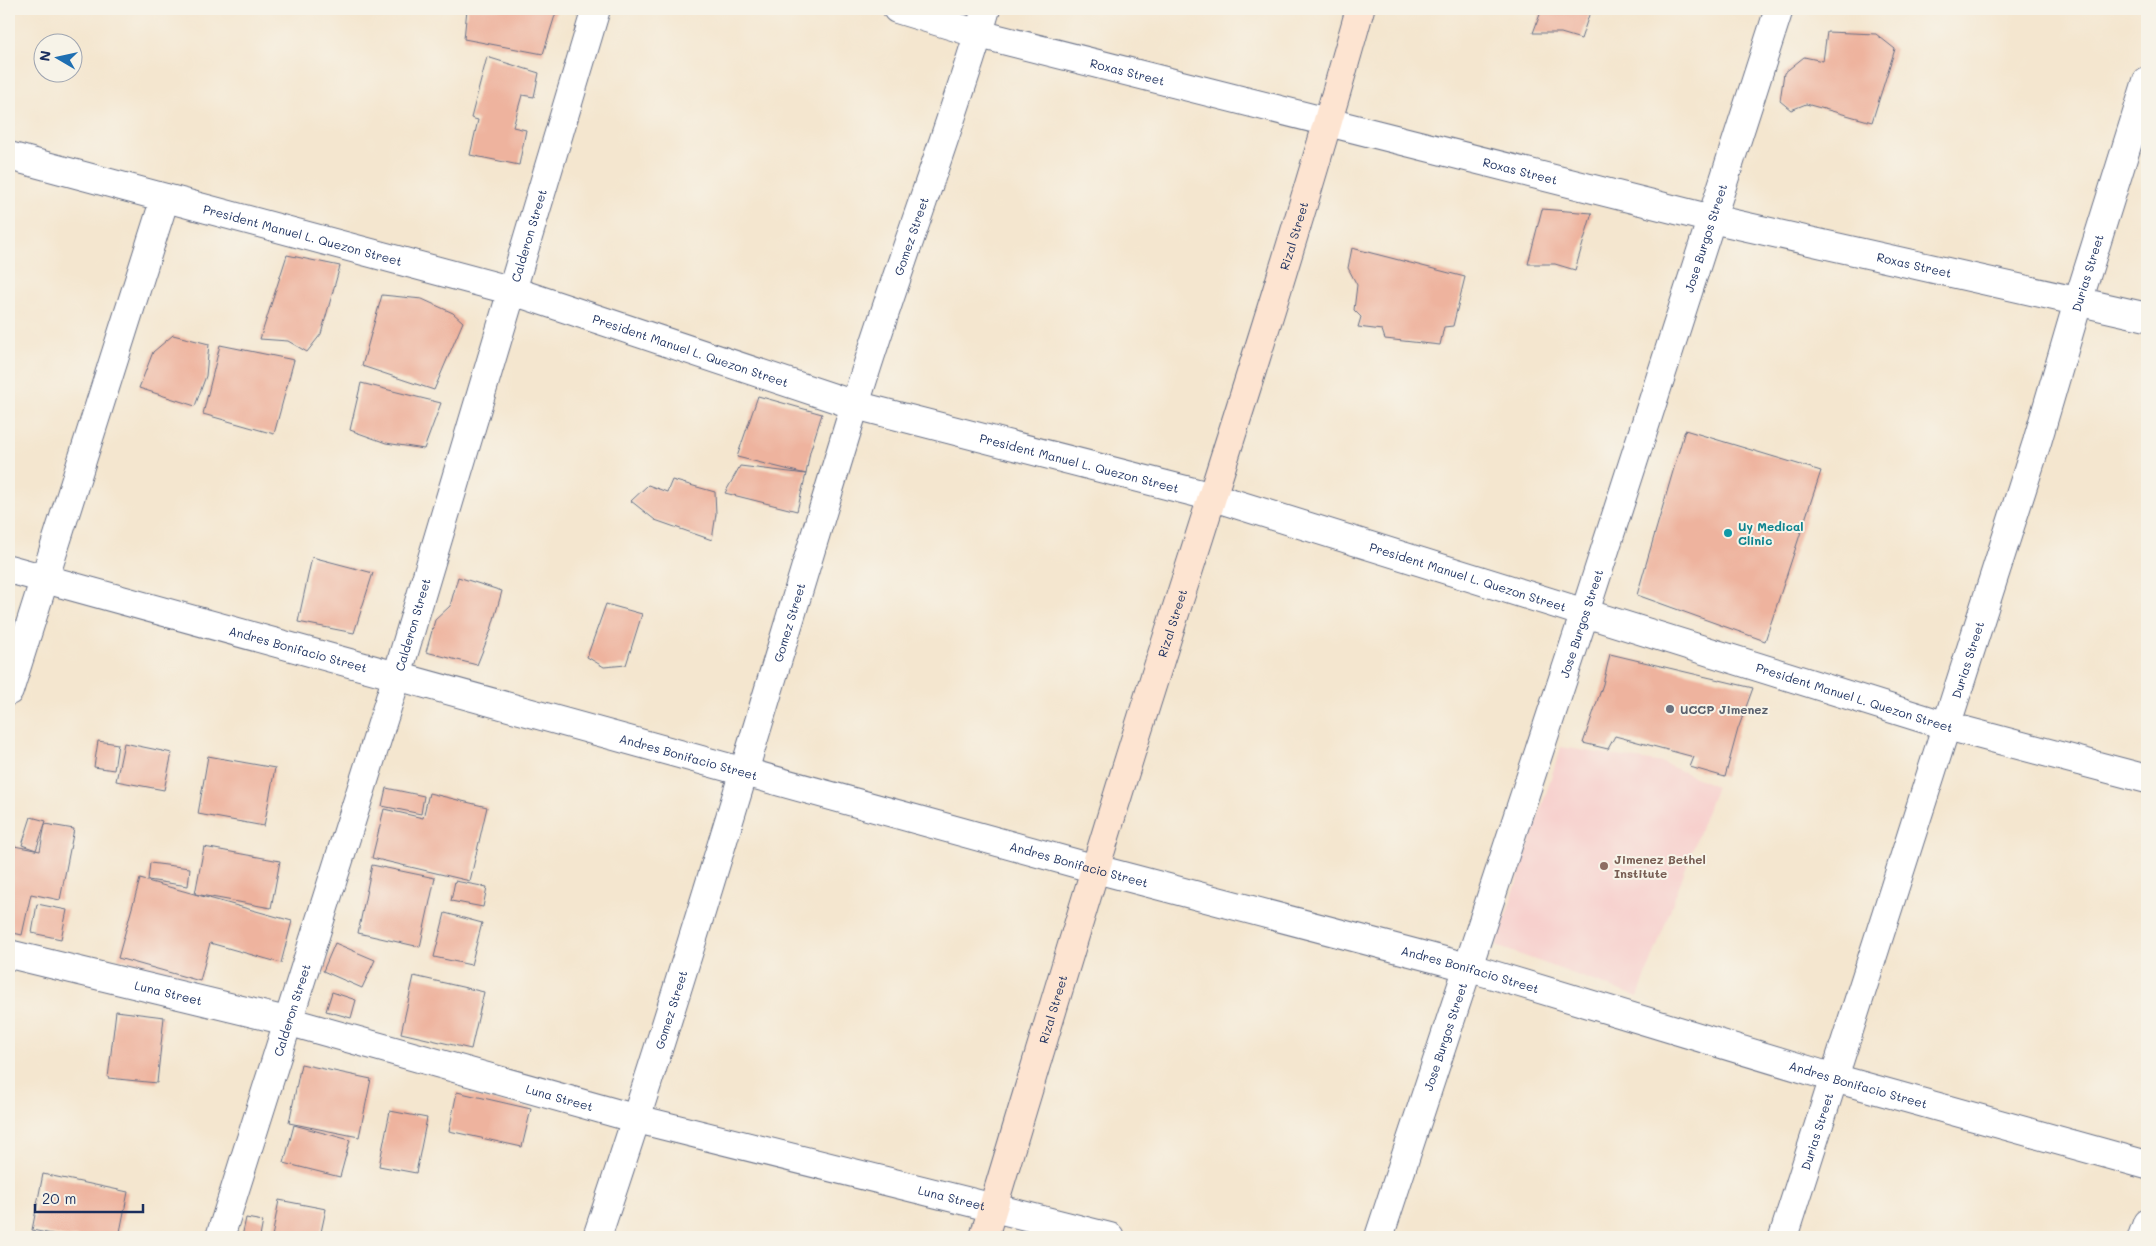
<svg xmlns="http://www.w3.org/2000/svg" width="2156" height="1246" viewBox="0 0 2156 1246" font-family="Mali,sans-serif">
  <rect width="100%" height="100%" fill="#f7f3e8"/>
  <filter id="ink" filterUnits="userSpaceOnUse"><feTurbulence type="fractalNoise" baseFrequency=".02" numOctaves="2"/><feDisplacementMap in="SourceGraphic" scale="10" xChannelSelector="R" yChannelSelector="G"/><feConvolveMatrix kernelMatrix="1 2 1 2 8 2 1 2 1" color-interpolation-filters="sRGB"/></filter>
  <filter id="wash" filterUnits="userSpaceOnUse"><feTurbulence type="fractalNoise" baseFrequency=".0096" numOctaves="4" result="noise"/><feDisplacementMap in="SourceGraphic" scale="20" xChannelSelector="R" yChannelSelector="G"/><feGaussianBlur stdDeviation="1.12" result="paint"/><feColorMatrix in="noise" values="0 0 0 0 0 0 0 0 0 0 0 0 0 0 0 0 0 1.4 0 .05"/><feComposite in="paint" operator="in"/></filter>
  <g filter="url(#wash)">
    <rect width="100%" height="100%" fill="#f4e6cf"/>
    <path fill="#f7d0cd" d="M1561,747L1663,763L1716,786L1638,997L1496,946Z"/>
    <g id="blocks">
      <g fill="#eeb39e">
        <path d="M467,9H557L543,54L464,39Z"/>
        <path d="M1542,9H1591L1581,39L1561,33H1533Z"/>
        <path d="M1827,32L1876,34L1895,49L1872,122L1806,104L1791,110L1780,101L1784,73L1804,57L1823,61Z"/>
        <path d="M487,57L539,73L534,97L522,95L513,127L526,130L519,165L470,155L478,120L471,118Z"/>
        <path d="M1542,209L1592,213L1575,270L1555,264H1528Z"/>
        <path d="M1352,248L1465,277L1453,326L1444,327L1440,345L1385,339L1382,330L1358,327L1361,317L1354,310L1357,285L1348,268Z"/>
        <path d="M287,255L340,266L321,334L307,352L288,341L260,339Z"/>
        <path d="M382,295L422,299L453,313L463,322L434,390L362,366Z"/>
        <path d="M173,335L209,344L206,376L195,406L139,388L153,352Z"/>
        <path d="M220,345L294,360L274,434L203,414Z"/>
        <path d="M361,383L441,403L424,449L386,443L350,430Z"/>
        <path d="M758,396L822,414L810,452L806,474L737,457Z"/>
        <path d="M1685,430L1821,471L1765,641L1637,595Z"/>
        <path d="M740,466L806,474L797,511L725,493Z"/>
        <path d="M672,480L715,492L716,514L712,540L655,520L631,501L648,485L667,492Z"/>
        <path d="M312,557L373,573L354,633L298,622Z"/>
        <path d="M458,577L502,591L491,630L477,665L426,652L435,620L450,606Z"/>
        <path d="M606,604L642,614L626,665L604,667L587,657Z"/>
        <path d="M1610,654L1753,688L1738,729L1725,777L1690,767L1694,757L1615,736L1608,749L1583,743L1603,684Z"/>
        <path d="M98,741L118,744L114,770L94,767Z"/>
        <path d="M124,743L172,753L164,790L116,781Z"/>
        <path d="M208,756L275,768L264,826L198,814Z"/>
        <path d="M386,788L424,796L421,814L382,806Z"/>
        <path d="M429,793L487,807L470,881L372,858L384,809L423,818Z"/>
        <path d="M31,817L46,821L36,850L22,845Z"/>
        <path d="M45,824L74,829L60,900L31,894L22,935L9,932V845L40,851Z"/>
        <path d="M204,847L280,861L271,908L195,894Z"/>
        <path d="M150,863L190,868L188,886L148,880Z"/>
        <path d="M372,865L435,878L420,947L358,933Z"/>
        <path d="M140,879L292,921L281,963L210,943L200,981L118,958Z"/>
        <path d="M455,881L487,887L483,907L451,901Z"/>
        <path d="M37,904L67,910L61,939L32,933Z"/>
        <path d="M445,913L482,923L471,965L434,957Z"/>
        <path d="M335,943L375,960L362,988L323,971Z"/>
        <path d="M414,976L484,992L471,1049L401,1033Z"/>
        <path d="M332,992L356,1000L351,1018L326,1011Z"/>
        <path d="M116,1011L164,1017L157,1083L108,1078Z"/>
        <path d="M301,1064L371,1079L359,1137L289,1123Z"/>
        <path d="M457,1092L531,1109L522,1147L449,1131Z"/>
        <path d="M390,1111L427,1118L416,1173L379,1166Z"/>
        <path d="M294,1125L350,1140L340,1177L284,1163Z"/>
        <path d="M43,1174L128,1192L119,1237H67L32,1230Z"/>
        <path d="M279,1200L326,1209L320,1237H272Z"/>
        <path d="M246,1218L263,1221L260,1237H242Z"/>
      </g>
    </g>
  </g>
  <g filter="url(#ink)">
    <use href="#blocks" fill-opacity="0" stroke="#676f86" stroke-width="1"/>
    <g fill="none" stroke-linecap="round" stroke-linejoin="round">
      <defs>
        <g id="minor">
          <path id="s1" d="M897,9L979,34L1712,219L2147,317"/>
          <path id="s2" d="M9,156L513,291L855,405L1213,497L1947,726L2147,779"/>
          <path id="s3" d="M9,569L1096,869L1467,967L1834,1078L2147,1165"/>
          <path d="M9,691L165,198"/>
          <path id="s4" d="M9,954L287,1021L637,1119L1110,1237"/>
          <path id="s5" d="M220,1237L397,676L596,9"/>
          <path id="s6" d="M597,1237C689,963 769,685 854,408C895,274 946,143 986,9"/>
          <path id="s7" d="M1379,1237L1585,612L1779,9"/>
          <path id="s8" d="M1783,1237L2037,442L2078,302L2147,81"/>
          <path d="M2142,1237L2147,1223"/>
        </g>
        <g id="secondary">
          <path id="s9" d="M984,1237C1043,1042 1101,845 1163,651C1231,437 1300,224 1360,9"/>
        </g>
      </defs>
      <use href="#minor" stroke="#676f86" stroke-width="30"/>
      <use href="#secondary" stroke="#676f86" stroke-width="30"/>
      <use href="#minor" stroke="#fff" stroke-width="28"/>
      <use href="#secondary" stroke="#fde4d1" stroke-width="28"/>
    </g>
  </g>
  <circle fill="#0f9aa8" stroke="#f7f3e8" stroke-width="2" cx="1728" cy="533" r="5"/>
  <circle fill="#6b7280" stroke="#f7f3e8" stroke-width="2" cx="1670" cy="709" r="5"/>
  <circle fill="#8d6e63" stroke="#f7f3e8" stroke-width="2" cx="1604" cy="866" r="5"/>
  <g text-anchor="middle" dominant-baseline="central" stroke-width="4" stroke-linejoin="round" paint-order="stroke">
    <g font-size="12" fill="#1b2f5e" stroke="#f7f3e8">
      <text stroke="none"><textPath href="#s1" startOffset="239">Roxas Street</textPath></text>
      <text stroke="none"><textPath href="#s1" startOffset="644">Roxas Street</textPath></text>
      <text stroke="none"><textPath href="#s2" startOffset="304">President Manuel L. Quezon Street</textPath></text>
      <text stroke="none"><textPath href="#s6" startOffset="1049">Gomez Street</textPath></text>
      <text stroke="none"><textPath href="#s5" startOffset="1048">Calderon Street</textPath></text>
      <text stroke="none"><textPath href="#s9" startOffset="1048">Rizal Street</textPath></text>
      <text stroke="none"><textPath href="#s7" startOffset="1051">Jose Burgos Street</textPath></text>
      <text stroke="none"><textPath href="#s1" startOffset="1049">Roxas Street</textPath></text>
      <text stroke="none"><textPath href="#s8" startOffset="1011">Durias Street</textPath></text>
      <text stroke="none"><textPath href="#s2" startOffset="709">President Manuel L. Quezon Street</textPath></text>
      <text stroke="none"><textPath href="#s2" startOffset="1114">President Manuel L. Quezon Street</textPath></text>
      <text stroke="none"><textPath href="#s2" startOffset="1519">President Manuel L. Quezon Street</textPath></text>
      <text stroke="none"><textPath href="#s6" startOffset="644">Gomez Street</textPath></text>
      <text stroke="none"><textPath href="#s9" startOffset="642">Rizal Street</textPath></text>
      <text stroke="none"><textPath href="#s5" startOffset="642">Calderon Street</textPath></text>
      <text stroke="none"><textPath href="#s7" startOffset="646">Jose Burgos Street</textPath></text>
      <text stroke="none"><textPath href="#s3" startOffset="300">Andres Bonifacio Street</textPath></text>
      <text stroke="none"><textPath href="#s8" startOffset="606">Durias Street</textPath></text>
      <text stroke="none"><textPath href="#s2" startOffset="1924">President Manuel L. Quezon Street</textPath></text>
      <text stroke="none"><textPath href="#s3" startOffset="705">Andres Bonifacio Street</textPath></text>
      <text stroke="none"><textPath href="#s3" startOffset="1110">Andres Bonifacio Street</textPath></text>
      <text stroke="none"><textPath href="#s3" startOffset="1515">Andres Bonifacio Street</textPath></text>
      <text stroke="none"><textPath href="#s4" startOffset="164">Luna Street</textPath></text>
      <text stroke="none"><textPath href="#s6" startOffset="239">Gomez Street</textPath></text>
      <text stroke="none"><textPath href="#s9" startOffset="238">Rizal Street</textPath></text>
      <text stroke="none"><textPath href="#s5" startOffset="238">Calderon Street</textPath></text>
      <text stroke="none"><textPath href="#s7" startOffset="211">Jose Burgos Street</textPath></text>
      <text stroke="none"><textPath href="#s3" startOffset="1920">Andres Bonifacio Street</textPath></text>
      <text stroke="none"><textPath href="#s4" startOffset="569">Luna Street</textPath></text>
      <text stroke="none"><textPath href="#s8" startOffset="111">Durias Street</textPath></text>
      <text stroke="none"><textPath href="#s4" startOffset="974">Luna Street</textPath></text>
    </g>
    <g font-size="12" font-weight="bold" fill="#0d838f" stroke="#f7f3e8" text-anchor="start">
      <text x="1738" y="526">Uy Medical<tspan x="1738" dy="14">Clinic</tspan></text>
    </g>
    <g font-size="12" font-weight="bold" fill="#5b616d" stroke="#f7f3e8" text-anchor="start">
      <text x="1680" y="709">UCCP Jimenez</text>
    </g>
    <g font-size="12" font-weight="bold" fill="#785e54" stroke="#f7f3e8" text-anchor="start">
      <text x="1614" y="859">Jimenez Bethel<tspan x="1614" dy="14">Institute</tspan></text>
    </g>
  </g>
  <rect width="2156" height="1246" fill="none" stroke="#f7f3e8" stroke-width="30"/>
  <g transform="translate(58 58) rotate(279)"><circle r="24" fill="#f7f3e8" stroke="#9fa5b1"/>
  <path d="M0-4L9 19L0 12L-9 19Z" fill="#1f6fb2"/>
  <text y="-8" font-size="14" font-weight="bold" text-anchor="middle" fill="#1b2f5e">N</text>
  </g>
  <path d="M35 1204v8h108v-8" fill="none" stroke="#1b2f5e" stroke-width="2.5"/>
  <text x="42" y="1204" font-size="15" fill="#1b2f5e" stroke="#f7f3e8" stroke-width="4" paint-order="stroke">20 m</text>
</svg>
